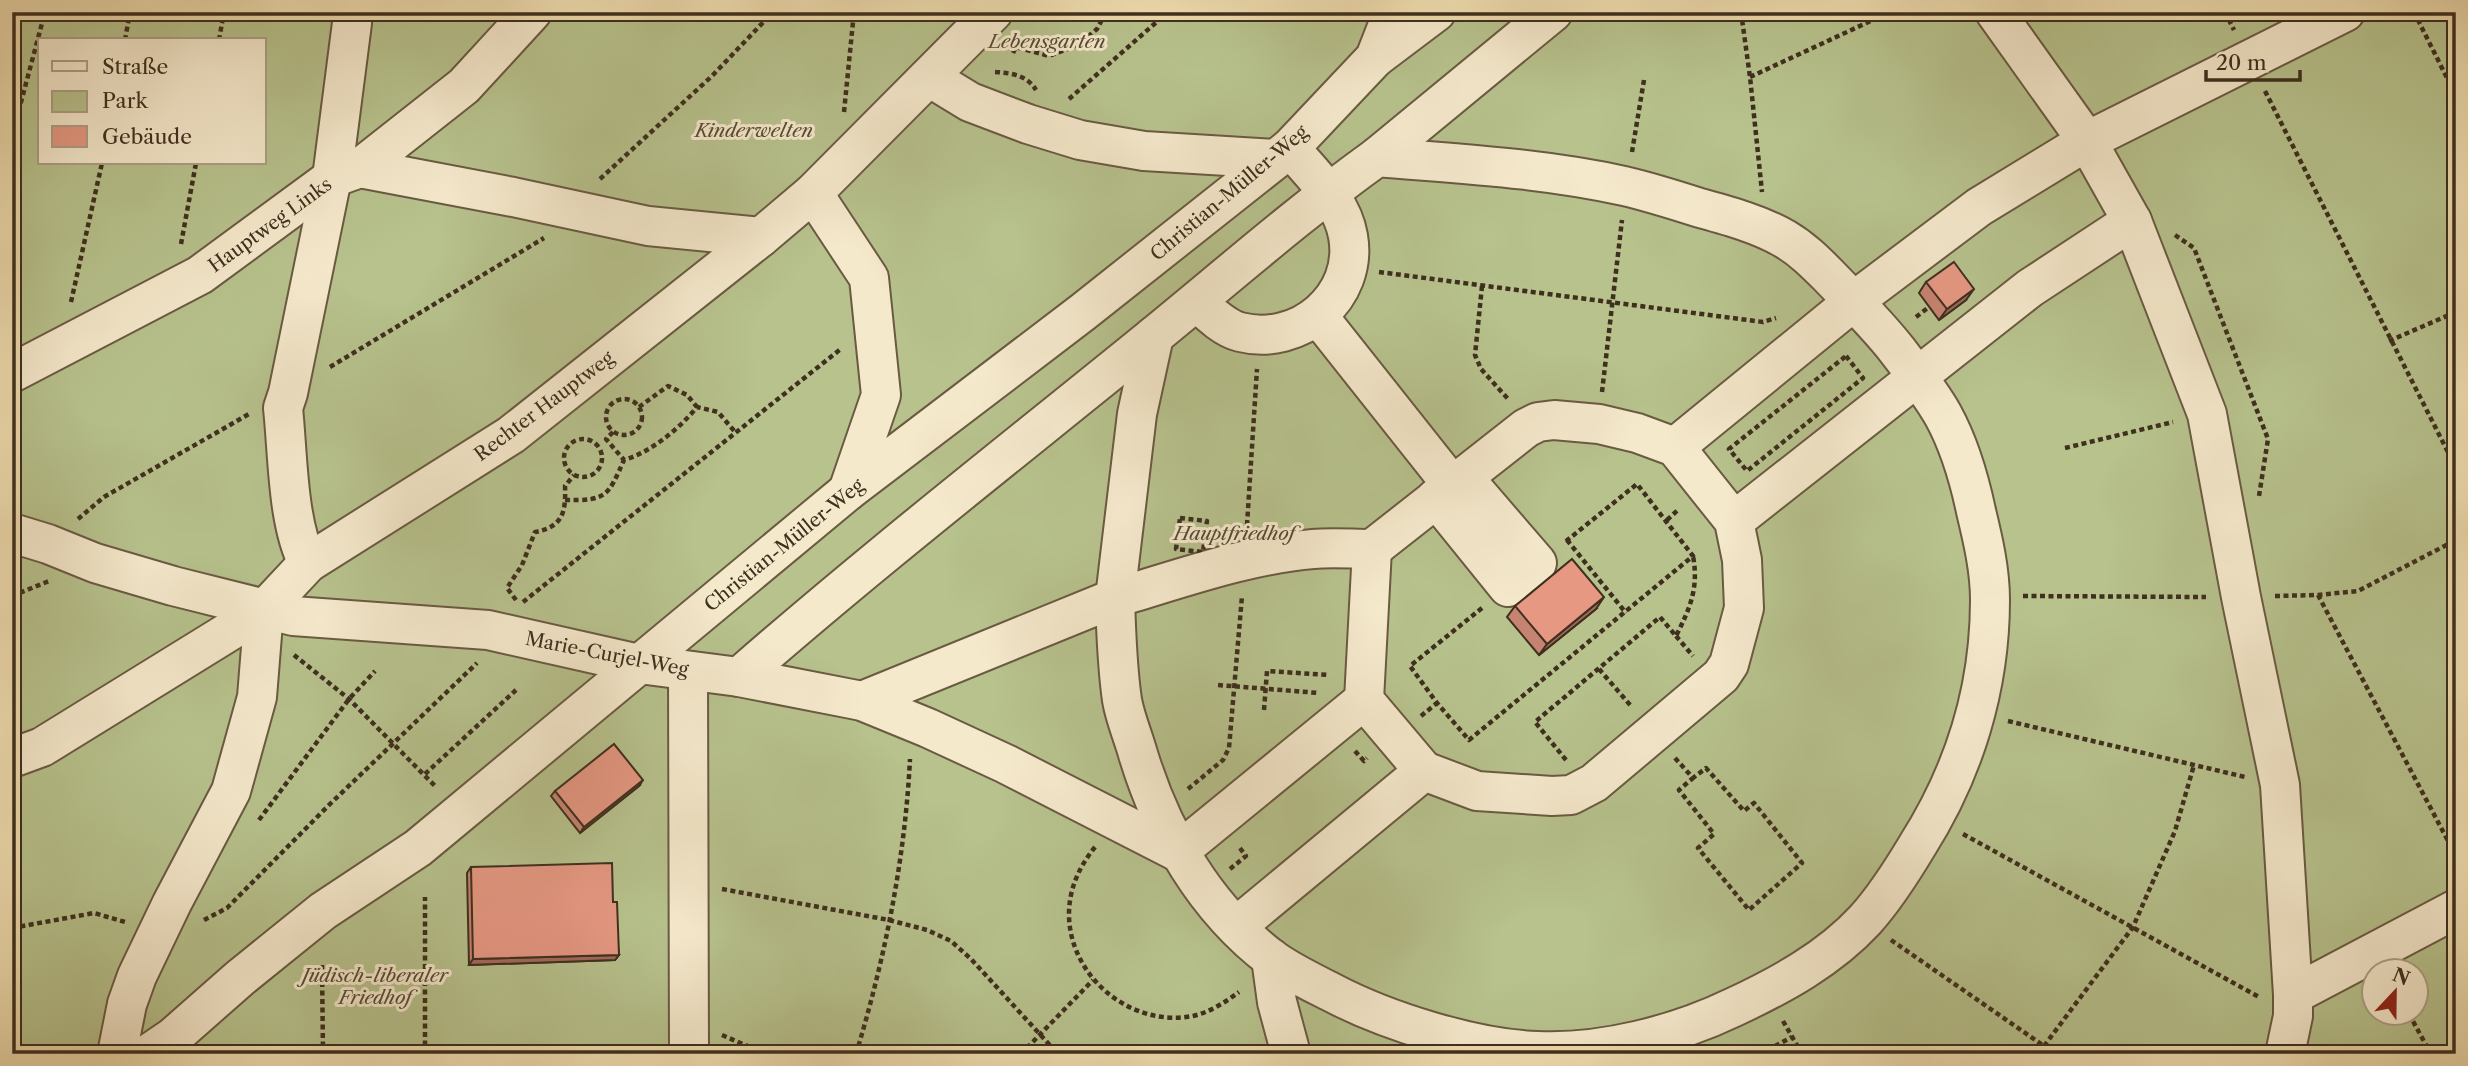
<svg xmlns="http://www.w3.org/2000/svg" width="2468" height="1066" viewBox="0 0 2468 1066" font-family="'Libre Caslon Text',serif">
  <rect width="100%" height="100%" fill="#efddb0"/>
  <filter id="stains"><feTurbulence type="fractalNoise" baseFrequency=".00286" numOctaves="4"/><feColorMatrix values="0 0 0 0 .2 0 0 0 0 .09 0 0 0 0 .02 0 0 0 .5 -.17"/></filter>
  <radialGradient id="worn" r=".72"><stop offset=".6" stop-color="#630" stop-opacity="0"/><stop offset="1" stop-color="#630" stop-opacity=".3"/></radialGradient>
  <path fill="#b7c28d" stroke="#7a7856" stroke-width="2" fill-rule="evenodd" d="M12,12H2456V1054H12ZM40,40H264V163H40ZM2374,972H2416V1014H2374Z"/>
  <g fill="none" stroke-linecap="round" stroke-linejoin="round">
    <defs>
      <g id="minor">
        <path d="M1375,58L1436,12"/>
        <path d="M929,77L970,102L1028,124L1080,140L1144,151L1275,159"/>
        <path d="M1377,157L1553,12"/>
        <path d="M360,168L513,197L648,226L761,237"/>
        <path d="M813,193L869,278L881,395L848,491"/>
        <path d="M2132,221L2207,414L2241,597L2280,785L2293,995V1016L2285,1054"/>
        <path d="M1197,302C1209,313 1224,328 1240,332C1299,347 1359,297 1348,236C1342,201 1312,174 1290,148"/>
        <path d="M1318,316L1452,485"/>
        <path d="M1154,336L1137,414L1115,598C1180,579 1245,555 1313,549C1332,547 1353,549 1372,549L1364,700"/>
        <path d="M12,373L200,275L332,178L360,168L464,86L532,12"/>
        <path d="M1675,447L1854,301L1979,207L2087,141L2345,12"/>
        <path d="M1436,498L1508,587L1537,563L1463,477"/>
        <path d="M1734,521L2030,288L2132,221L2087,141L1995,12"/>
        <path d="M12,533L48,544L95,563L173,586L293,616L488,630L639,664L739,677L862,701L928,728L1006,764L1178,852"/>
        <path d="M308,563C287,523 288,454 283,408L288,393L332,178L352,23L351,12"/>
        <path d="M688,671L689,1054"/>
        <path d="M739,677C867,565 1001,460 1133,353C1214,288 1292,218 1377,157C1460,164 1543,168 1624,186C1650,192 1675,200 1700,208C1729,216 1759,224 1785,239C1802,249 1815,262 1828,275C1852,300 1876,323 1897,350C1913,371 1930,392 1943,415C1959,444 1969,478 1976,511C1983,540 1990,570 1990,600C1990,688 1964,772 1917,846C1902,871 1885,898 1865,920C1829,959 1781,985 1734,1007C1676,1035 1601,1054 1537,1051C1475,1049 1386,1021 1331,992C1311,982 1290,972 1272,959C1205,908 1162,833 1138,754C1133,736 1125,718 1122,700C1117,666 1116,632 1115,598L862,701"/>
        <path d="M12,758L42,747L264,610L308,563L511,435L761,237L813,193L993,12"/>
        <path d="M1178,852L1364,700L1424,771"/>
        <path d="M1237,926L1424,771L1477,791L1552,796L1571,795L1594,783L1721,676L1729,664L1744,608L1742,560L1734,521L1675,447L1637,433L1599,424L1554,420L1538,422L1526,428L1372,549"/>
        <path d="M1271,958L1277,1002L1291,1054"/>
        <path d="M2293,995L2456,909"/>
        <path d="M117,1054L127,1004L137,976L172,903L231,791L257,697L264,610"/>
        <path d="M148,1054L173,1037L240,978L323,911L418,848L848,491L1083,312L1290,148L1375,58L1393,12"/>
      </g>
    </defs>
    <use href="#minor" stroke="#6a5a42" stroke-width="42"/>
    <g stroke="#3e2f1e" stroke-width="4.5" stroke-dasharray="5 3.5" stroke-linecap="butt">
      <path d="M1741,12L1750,77L1762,192"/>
      <path d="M2225,12L2234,30"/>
      <path d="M2414,12L2456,96"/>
      <path d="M125,40L130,12"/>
      <path d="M219,40L224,12"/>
      <path d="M1013,53L1016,47L1049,56L1078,45L1097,29L1106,12"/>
      <path d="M995,72C1011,73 1027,75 1036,90"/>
      <path d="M1750,77L1890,12"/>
      <path d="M2265,91L2456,468"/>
      <path d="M1069,99L1168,12"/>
      <path d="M844,112L854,12"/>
      <path d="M12,136L45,12"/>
      <path d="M1632,152L1644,80"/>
      <path d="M600,179L712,76L773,12"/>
      <path d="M2175,235L2194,248L2268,439L2259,496"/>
      <path d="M181,244L196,163"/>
      <path d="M1379,272L1763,322L1776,318"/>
      <path d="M1482,286L1475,355L1481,369L1508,399"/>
      <path d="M71,302L102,163"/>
      <path d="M1916,317L1929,307"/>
      <path d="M2389,341L2456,312"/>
      <path d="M1846,356L1863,378L1747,471L1729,449Z"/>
      <path d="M330,367L544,238"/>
      <path d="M1602,392L1622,220"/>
      <circle cx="624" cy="417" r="18"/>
      <path d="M639,407L668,386L687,395L697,407"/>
      <path d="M613,432L606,439L624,460"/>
      <circle cx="583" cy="458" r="19"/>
      <path d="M2065,448L2173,422"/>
      <path d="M565,500C607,501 608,496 624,460C651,452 679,429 697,407L718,412L736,433"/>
      <path d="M1180,518L1207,521L1203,552L1176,549Z"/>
      <path d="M78,519L104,497L249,414"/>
      <path d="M1667,520L1679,509"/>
      <path d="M1247,525L1257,369"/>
      <path d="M1567,540L1626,613"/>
      <path d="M2318,595L2456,856"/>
      <path d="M12,596L49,581"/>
      <path d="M2023,596L2206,597"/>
      <path d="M2275,596L2318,595L2358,591L2456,540"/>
      <path d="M516,600L507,588L522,565L535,532C563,527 566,512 565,486L574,475"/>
      <path d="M523,602L842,348"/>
      <path d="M1482,608L1410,666L1437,703L1469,740L1693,556L1637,484L1565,542"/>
      <path d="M1676,636L1693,656"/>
      <path d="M294,655L349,699L436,787"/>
      <path d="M1599,669L1631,706"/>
      <path d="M1218,685L1319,693"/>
      <path d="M1264,710L1267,671L1329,675"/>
      <path d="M1421,716L1437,703"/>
      <path d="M2008,721L2245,777"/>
      <path d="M1355,751L1364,761L1367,758"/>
      <path d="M1675,758L1693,778L1706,768L1744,811L1754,803L1802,863L1749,910L1698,848L1714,834L1679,790L1693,778"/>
      <path d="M1566,760L1535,722L1660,617L1676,636C1690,608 1699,588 1693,556"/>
      <path d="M425,774L516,690"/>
      <path d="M1188,789L1223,760L1229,748L1242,596"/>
      <path d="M259,820L349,699L375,671"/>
      <path d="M1963,834L2259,997"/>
      <path d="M1095,847C1084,861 1075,876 1071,895C1057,962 1119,1025 1186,1017C1206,1015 1224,1003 1239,992"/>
      <path d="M1230,869L1246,856L1239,847"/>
      <path d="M722,889L889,920L927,930L951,941L971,959L1058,1054"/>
      <path d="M204,920L227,908L330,804L477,663"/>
      <path d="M12,928L94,913L125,922"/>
      <path d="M1891,940L2044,1046L2038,1054"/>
      <path d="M322,965L323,1054"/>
      <path d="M2409,1014L2431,1054"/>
      <path d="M1783,1021L1802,1054"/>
      <path d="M722,1035L766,1054"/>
      <path d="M2044,1046L2133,927L2175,831L2194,765"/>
      <path d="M425,1054V897"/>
      <path d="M856,1054C885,958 905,859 910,759"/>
      <path d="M1021,1054L1093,980"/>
      <path d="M1760,1054L1792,1037"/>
      <path d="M2435,1054L2456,1043"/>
    </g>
    <use href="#minor" stroke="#f5e9cc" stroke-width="38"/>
  </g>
  <g fill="#c68371" stroke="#3e2f1e" stroke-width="2">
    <path d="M1926,282L1966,300L1939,320L1919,293Z"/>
    <path d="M1515,606L1596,609L1539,655L1507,617Z"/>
    <path d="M639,786L580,833L551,796L555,791Z"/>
    <path d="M471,867L613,902L619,955L615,960L469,965L467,873Z"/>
  </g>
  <g fill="#a16a5c" stroke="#3e2f1e" stroke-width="2">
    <path d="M1974,289L1966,300L1939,320L1947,309Z"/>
    <path d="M1604,597L1596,609L1539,655L1547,644Z"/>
    <path d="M643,780L639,786L580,833L584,827Z"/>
    <path d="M619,955L615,960L469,965L473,959Z"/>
  </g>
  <g fill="#e69883" stroke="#3e2f1e" stroke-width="2">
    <path d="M1954,262L1974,289L1947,309L1926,282Z"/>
    <path d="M1572,559L1604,597L1547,644L1515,606Z"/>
    <path d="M614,744L643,780L584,827L555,791Z"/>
    <path d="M612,863L613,902H617L619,955L473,959L471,867Z"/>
    <path d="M498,1048V1054H461L460,1050Z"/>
  </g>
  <g text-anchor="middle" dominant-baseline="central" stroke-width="6" stroke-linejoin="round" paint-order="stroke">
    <g font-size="19" font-style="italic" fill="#564c34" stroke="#f5e9cc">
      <text x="1047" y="41">Lebensgarten</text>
      <text x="754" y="130">Kinderwelten</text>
      <text x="1234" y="533">Hauptfriedhof</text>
      <text x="375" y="975">Jüdisch-liberaler<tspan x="375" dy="22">Friedhof</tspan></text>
    </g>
    <g font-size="19" fill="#3e2f1e" stroke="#f5e9cc">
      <text transform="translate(1229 193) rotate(-40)">Christian-Müller-Weg</text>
      <text transform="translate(270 225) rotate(-36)">Hauptweg Links</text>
      <text transform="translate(544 406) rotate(-37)">Rechter Hauptweg</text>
      <text transform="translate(784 545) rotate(-39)">Christian-Müller-Weg</text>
      <text transform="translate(607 654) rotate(11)">Marie-Curjel-Weg</text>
    </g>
  </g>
  <rect width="2468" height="1066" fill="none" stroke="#efddb0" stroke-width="42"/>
  <rect x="14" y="14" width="2440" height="1038" fill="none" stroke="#3e2f1e" stroke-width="3.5"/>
  <rect x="21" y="21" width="2426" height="1024" fill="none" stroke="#3e2f1e" stroke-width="2"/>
  <rect x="38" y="38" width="228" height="126" fill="#f5e9cc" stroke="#ac9f86" stroke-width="2"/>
  <rect x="52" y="61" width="35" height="10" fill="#f5e9cc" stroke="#ac9f86" stroke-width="2"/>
  <text x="102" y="74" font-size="21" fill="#3e2f1e">Straße</text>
  <rect x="52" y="91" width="35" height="21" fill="#b7c28d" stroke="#ac9f86" stroke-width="2"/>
  <text x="102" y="108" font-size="21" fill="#3e2f1e">Park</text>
  <rect x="52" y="126" width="35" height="21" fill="#e69883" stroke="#ac9f86" stroke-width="2"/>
  <text x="102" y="144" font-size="21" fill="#3e2f1e">Gebäude</text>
  <g transform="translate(2395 992) rotate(22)"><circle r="33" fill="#f5e9cc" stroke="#ac9f86" stroke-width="2"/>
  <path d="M0-5L12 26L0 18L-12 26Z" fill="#8f2418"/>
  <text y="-10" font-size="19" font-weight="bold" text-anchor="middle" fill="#3e2f1e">N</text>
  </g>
  <path d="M2206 70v10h94v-10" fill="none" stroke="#3e2f1e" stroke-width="3.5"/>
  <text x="2216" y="70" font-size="21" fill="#3e2f1e" stroke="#f5e9cc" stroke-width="5" paint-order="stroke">20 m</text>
  <rect width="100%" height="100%" filter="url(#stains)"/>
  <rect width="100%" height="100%" fill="url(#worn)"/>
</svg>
